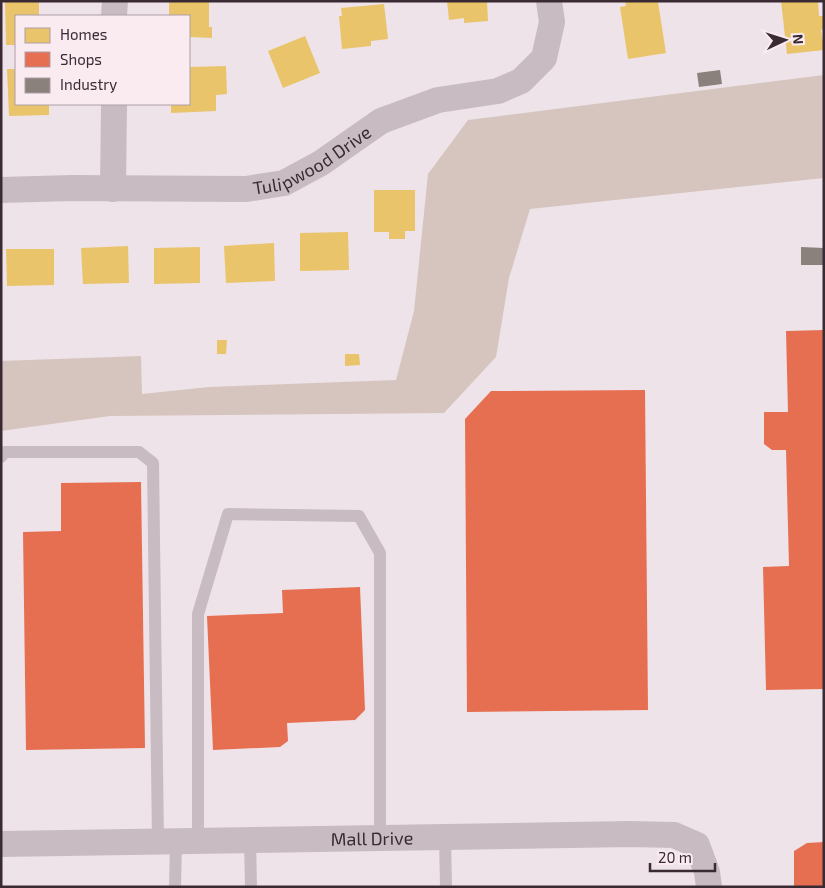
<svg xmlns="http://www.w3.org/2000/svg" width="825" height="888" viewBox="0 0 825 888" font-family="'Exo 2',sans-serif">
  <rect width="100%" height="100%" fill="#eee3e8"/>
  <path fill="#d6c5bf" d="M824,75V178L530,209L509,278L496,357L444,413L110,416L1,431V361L141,356L142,394L209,387L396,380L414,311L428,174L468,120Z"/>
  <g fill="#e9c46a">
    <path d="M5,1H39V16H16V45H6Z"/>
    <path d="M169,1H209V27H212V38L189,37V16H169Z"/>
    <path d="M447,1H487L488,21L464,23V18L449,20Z"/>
    <path d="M625,1L658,2L666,53L628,59L620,7L626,6Z"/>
    <path d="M781,1H818L819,16H824V29L821,30L824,50L787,54Z"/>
    <path d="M384,4L388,39L371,41V46L342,49L339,16H342L341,8Z"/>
    <path d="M305,36L320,73L283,88L268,51Z"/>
    <path d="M226,66L227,94L216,95V111L171,113V104H189V67Z"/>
    <path d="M7,69H16V104H49V115L9,116Z"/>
    <path d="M374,190H415V231H405V239H389V232H374Z"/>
    <path d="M348,232L349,270L300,271V233Z"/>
    <path d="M274,243L275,281L226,283L224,246Z"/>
    <path d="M128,246L129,283L83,284L81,248Z"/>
    <path d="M200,247V283L154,284V248Z"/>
    <path d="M6,249H54V285L7,286Z"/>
    <path d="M217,340H227L226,354H217Z"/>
    <path d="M345,354H359L360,365L345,366Z"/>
  </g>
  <g fill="#e76f51">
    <path d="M824,330V689L766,690L763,567L789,566L786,450H772L764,444V412H788L786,331Z"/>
    <path d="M645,390L648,710L467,712L465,419L491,391Z"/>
    <path d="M141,482L145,748L26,750L23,532L61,531V483Z"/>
    <path d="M360,587L365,710L355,720L287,723L288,741L280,747L213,750L207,616L283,613L282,590Z"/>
    <path d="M824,842V887H794V851L807,843Z"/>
  </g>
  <g fill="#8a817c">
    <path d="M720,70L722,84L699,87L697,73Z"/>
    <path d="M801,247L824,248V265H801Z"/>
  </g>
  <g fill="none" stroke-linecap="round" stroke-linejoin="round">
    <g stroke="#c8bcc2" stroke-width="12">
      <path d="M1,457L5,452H139L153,463L158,842"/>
      <path d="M445,837L446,887"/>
      <path d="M250,840L251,887"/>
      <path d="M198,841V614L228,514L359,516L380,553V838"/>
      <path d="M175,887L176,841"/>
    </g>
    <g stroke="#c8bcc2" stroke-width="26">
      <path d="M114,16L115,1"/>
      <path d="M113,189L114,104"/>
      <path id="s1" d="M1,190L72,188L246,189L284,183L321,163L381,121L438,100L498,91L521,81L544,58L552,22L549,1"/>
      <path id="s2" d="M1,844L631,834L674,835L697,845L707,872L709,887"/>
    </g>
  </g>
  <g text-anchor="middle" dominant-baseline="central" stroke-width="5" stroke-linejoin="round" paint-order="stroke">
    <g font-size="18" fill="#392a33" stroke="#faebf1">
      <text stroke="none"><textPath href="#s1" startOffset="318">Tulipwood Drive</textPath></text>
      <text stroke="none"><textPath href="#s2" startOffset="371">Mall Drive</textPath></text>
    </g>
  </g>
  <rect width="825" height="888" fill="none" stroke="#392a33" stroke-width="5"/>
  <rect x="15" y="15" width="175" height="90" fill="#faebf1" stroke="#ad9ea5"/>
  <rect x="25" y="28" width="25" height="15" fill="#e9c46a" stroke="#ad9ea5"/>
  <text x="60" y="40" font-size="15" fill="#392a33">Homes</text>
  <rect x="25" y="52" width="25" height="15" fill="#e76f51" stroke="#ad9ea5"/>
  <text x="60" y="65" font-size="15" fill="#392a33">Shops</text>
  <rect x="25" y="78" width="25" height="15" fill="#8a817c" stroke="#ad9ea5"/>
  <text x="60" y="90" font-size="15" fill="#392a33">Industry</text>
  <g transform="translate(785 40) rotate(86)" stroke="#faebf1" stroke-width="4" paint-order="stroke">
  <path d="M0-4L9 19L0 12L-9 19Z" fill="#392a33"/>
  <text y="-8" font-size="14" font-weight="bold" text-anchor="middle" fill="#392a33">N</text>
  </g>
  <path d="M650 863v8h65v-8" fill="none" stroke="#392a33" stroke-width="2.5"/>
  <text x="658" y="863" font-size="15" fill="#392a33" stroke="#faebf1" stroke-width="4" paint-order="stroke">20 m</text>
</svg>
